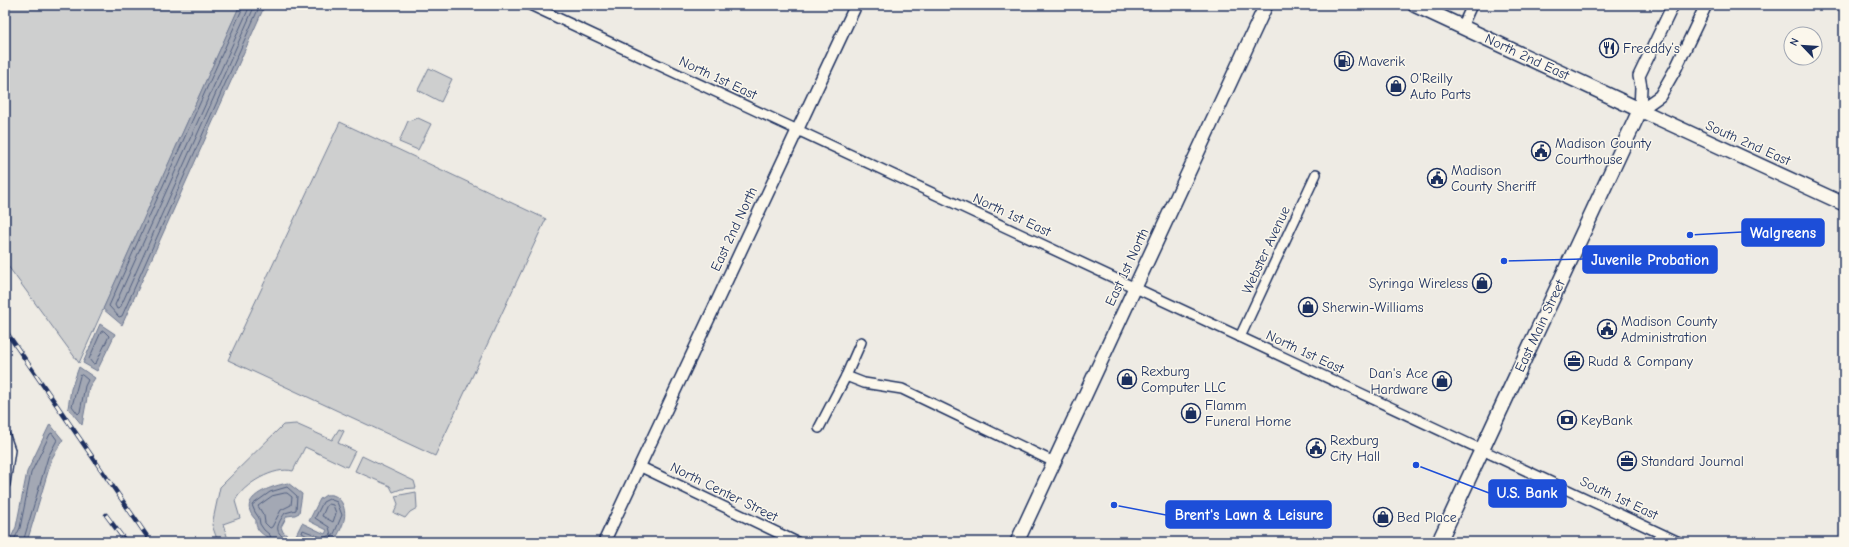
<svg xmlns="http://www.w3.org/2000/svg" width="1849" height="547" viewBox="0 0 1849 547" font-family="'Comic Neue',sans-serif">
  <rect width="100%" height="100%" fill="#eeebe4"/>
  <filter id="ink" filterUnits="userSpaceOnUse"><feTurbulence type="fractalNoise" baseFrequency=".025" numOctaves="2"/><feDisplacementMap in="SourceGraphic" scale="8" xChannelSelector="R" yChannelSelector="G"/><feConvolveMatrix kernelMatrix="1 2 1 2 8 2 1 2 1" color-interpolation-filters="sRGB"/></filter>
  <g filter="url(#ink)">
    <g fill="#cecfcf" stroke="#747f96">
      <path d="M5,5H240L79,363L5,262Z"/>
      <path d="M429,68L452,79L441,102L418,90Z"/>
      <path d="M418,118L431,124L418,150L399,142L408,121Z"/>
      <path d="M340,122L546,219L435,456L228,360Z"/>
      <path d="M296,424L332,440L339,429L344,431L338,443L355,451L347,467L305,447L293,471C275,466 243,484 235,501L240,518L223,524L229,542H218L212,525L220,487L283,425Z"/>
      <path d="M362,456L414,481L416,488L401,489L393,492L390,486L355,471Z"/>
      <path d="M416,492L417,508L410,512L405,518L394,513L398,504L395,496Z"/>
    </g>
    <g fill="#a3a8b4" stroke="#6d7892">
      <path d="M240,5H265L122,325L103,309Z"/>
      <path d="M100,324L115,334L97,371L83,363Z"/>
      <path d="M79,367L95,378L89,387L82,425L68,408L71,389Z"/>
      <path d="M50,424L63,440L52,458L27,542H9L16,527L27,472Z"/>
      <path d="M288,483L302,494L299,513L295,515L287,516L281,527L283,532L289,537L290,541L268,542L267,537C260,533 255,528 256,520C234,498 271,486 288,483Z"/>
      <path d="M326,495C333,494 338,496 342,503C349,517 341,529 334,542H312L296,535L302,523L325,534L327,530L309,521L320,499Z"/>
    </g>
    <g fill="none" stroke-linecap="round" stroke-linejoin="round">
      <g stroke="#515f80" stroke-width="1">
        <path d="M244,5L109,306L119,317L122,316L260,5"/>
        <path d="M249,5L248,10L115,305L117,309L120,308L255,5"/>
        <path d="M104,331L109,336L96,363L93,364L89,359L101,332Z"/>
        <path d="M82,375L88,380L85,386L80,412L78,414L72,406L80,376Z"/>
        <path d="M285,493H287L292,497L291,505L281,510L272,527L270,528L265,523L264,516L258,506L272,496Z"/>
        <path d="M329,504L333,505L336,513L333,522L322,516L326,507Z"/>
        <path d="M13,542L20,528L31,473L50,434L52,433L57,440L48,457L23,542"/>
        <path d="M272,542L270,535L264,530L260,524L259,518L255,512L252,505L270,492L287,487L297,496L296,510L285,513C281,519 274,528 280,534C283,538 285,537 286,542"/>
        <path d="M312,542L311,538L302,533L303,530L323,538L331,535L329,527L315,518L323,502L329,499L337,502L342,515L334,534L332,535L331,542"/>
      </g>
      <defs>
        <g id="minor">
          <path d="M530,5L1679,542"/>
          <path d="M1462,27L1472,5"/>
          <path d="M1240,337L1316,174"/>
          <path d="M846,376L864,383L902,389L1054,462"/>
          <path d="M819,428L846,376L861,342"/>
          <path d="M5,436L10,450L5,484"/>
          <path d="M639,466L797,542"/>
        </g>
        <g id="tertiary">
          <path d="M1640,110L1660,96L1676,68L1706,5"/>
          <path d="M1640,110L1641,87L1639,76L1673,5"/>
          <path d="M604,542L856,5"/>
        </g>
        <g id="secondary">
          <path d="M1640,110L1844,204"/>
          <path d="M1017,542L1266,5"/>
        </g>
        <path id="primary" d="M1415,5L1640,110L1439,542"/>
      </defs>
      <use href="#minor" stroke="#1b2f5e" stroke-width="12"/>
      <use href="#tertiary" stroke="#1b2f5e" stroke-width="14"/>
      <use href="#secondary" stroke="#1b2f5e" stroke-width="16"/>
      <use href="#primary" stroke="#1b2f5e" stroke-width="17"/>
      <use href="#minor" stroke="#fbf7ec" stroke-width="9"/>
      <use href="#tertiary" stroke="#fbf7ec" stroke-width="11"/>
      <use href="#secondary" stroke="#fbf7ec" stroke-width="13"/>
      <use href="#primary" stroke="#fbf7ec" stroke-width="14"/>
      <defs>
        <g id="rail">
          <path d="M5,330L151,542"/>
          <path d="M106,515L126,542"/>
        </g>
      </defs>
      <use href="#rail" stroke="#1b2f5e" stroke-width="4.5"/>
      <use href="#rail" stroke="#fbf7ec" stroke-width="3" stroke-dasharray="9" stroke-linecap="butt"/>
    </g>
  </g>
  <defs>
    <symbol id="restaurant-ring" viewBox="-11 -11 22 22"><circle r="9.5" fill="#fbf7ec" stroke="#1b2f5e" stroke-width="1.5"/><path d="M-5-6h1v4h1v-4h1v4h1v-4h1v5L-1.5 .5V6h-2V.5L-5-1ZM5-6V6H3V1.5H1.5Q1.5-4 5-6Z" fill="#1b2f5e"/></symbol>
    <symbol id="fuel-ring" viewBox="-11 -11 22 22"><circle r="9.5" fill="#fbf7ec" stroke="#1b2f5e" stroke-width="1.5"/><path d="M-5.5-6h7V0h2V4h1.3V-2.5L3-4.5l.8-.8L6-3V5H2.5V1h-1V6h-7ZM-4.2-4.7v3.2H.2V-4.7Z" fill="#1b2f5e"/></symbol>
    <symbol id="shop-ring" viewBox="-11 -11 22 22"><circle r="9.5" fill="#fbf7ec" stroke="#1b2f5e" stroke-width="1.5"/><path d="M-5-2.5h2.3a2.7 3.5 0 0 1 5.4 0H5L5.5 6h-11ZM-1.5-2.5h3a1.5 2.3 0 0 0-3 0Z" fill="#1b2f5e"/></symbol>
    <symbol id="civic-ring" viewBox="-11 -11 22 22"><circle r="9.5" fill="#fbf7ec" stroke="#1b2f5e" stroke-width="1.5"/><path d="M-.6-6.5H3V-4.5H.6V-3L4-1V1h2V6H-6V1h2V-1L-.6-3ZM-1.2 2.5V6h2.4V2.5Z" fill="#1b2f5e"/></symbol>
    <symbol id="office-ring" viewBox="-11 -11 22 22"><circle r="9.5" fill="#fbf7ec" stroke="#1b2f5e" stroke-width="1.5"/><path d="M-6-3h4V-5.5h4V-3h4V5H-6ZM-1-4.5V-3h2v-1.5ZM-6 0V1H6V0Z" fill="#1b2f5e"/></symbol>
    <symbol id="bank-ring" viewBox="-11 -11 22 22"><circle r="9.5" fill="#fbf7ec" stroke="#1b2f5e" stroke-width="1.5"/><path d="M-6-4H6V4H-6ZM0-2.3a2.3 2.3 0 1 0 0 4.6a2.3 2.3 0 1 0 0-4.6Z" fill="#1b2f5e"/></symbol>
  </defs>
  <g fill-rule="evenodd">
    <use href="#restaurant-ring" x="1598" y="37" width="22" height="22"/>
    <use href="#fuel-ring" x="1333" y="50" width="22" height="22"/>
    <use href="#shop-ring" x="1385" y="75" width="22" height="22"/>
    <use href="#civic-ring" x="1530" y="140" width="22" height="22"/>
    <use href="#civic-ring" x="1426" y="167" width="22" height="22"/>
    <use href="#shop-ring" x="1471" y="272" width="22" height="22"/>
    <use href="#shop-ring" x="1297" y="296" width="22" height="22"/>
    <use href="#civic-ring" x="1596" y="318" width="22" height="22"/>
    <use href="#office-ring" x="1563" y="350" width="22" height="22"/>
    <use href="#shop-ring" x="1116" y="368" width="22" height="22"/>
    <use href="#shop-ring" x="1431" y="370" width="22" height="22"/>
    <use href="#shop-ring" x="1180" y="402" width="22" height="22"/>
    <use href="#bank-ring" x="1556" y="409" width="22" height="22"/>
    <use href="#civic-ring" x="1305" y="437" width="22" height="22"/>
    <use href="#office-ring" x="1616" y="450" width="22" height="22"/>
    <use href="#shop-ring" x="1372" y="506" width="22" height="22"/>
  </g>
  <g text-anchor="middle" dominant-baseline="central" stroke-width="3" stroke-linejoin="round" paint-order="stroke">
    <g font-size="14" fill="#1b2f5e" stroke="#fbf7ec" text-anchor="start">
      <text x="1623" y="48">Freeddy’s</text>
      <text x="1358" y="61">Maverik</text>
      <text x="1410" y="78">O'Reilly<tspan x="1410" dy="16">Auto Parts</tspan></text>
      <text x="1555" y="143">Madison County<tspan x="1555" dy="16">Courthouse</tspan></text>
      <text x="1451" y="170">Madison<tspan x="1451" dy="16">County Sheriff</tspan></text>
      <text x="1468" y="283" text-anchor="end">Syringa Wireless</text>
      <text x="1322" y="307">Sherwin-Williams</text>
      <text x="1621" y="321">Madison County<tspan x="1621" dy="16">Administration</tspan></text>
      <text x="1588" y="361">Rudd &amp; Company</text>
      <text x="1141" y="371">Rexburg<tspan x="1141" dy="16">Computer LLC</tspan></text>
      <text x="1428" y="373" text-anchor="end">Dan's Ace<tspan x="1428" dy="16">Hardware</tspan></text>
      <text x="1205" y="405">Flamm<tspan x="1205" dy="16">Funeral Home</tspan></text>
      <text x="1581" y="420">KeyBank</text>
      <text x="1330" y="440">Rexburg<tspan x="1330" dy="16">City Hall</tspan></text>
      <text x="1641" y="461">Standard Journal</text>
      <text x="1397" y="517">Bed Place</text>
    </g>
    <g font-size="14" fill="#1b2f5e" stroke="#fbf7ec">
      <text transform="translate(1527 57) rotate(25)">North 2nd East</text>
      <text transform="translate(718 78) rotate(25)">North 1st East</text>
      <text transform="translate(1748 143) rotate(24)">South 2nd East</text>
      <text transform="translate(1012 215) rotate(25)">North 1st East</text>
      <text transform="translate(734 229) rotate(-65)">East 2nd North</text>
      <text transform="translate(1266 250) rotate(-65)">Webster Avenue</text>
      <text transform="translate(1127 267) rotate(-65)">East 1st North</text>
      <text transform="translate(1540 326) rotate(-65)">East Main Street</text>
      <text transform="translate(1305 352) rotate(25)">North 1st East</text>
      <text transform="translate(724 492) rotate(26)">North Center Street</text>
      <text transform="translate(1619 498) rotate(25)">South 1st East</text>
    </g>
  </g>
  <path fill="none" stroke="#1d4ed8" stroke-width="1.5" d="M1690 235L1742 232M1504 261L1583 259M1416 465L1489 493M1114 505L1166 515"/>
  <g fill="#1d4ed8" stroke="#fbf7ec" stroke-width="1.5">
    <circle cx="1690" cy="235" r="4"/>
    <circle cx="1504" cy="261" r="4"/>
    <circle cx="1416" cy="465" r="4"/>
    <circle cx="1114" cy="505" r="4"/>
  </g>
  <g fill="#1d4ed8" stroke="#1d4ed8" stroke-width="1.5">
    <rect x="1742" y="219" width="82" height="27" rx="4"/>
    <rect x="1583" y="246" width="134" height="27" rx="4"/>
    <rect x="1489" y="480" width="77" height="27" rx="4"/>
    <rect x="1166" y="501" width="165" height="27" rx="4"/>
  </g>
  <g font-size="15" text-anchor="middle" font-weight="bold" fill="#fff">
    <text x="1783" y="238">Walgreens</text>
    <text x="1650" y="265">Juvenile Probation</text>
    <text x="1527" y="498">U.S. Bank</text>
    <text x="1249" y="520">Brent's Lawn &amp; Leisure</text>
  </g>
  <rect width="1849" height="547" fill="none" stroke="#fbf7ec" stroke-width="20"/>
  <rect x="10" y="10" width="1829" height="527" fill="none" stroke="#1b2f5e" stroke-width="1.5" filter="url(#ink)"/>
  <g transform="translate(1803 46) rotate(295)"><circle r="19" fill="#fbf7ec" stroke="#a1a7b3"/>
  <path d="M0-3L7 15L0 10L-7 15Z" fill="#1b2f5e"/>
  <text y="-6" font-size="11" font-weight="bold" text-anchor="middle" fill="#1b2f5e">N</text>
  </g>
</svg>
